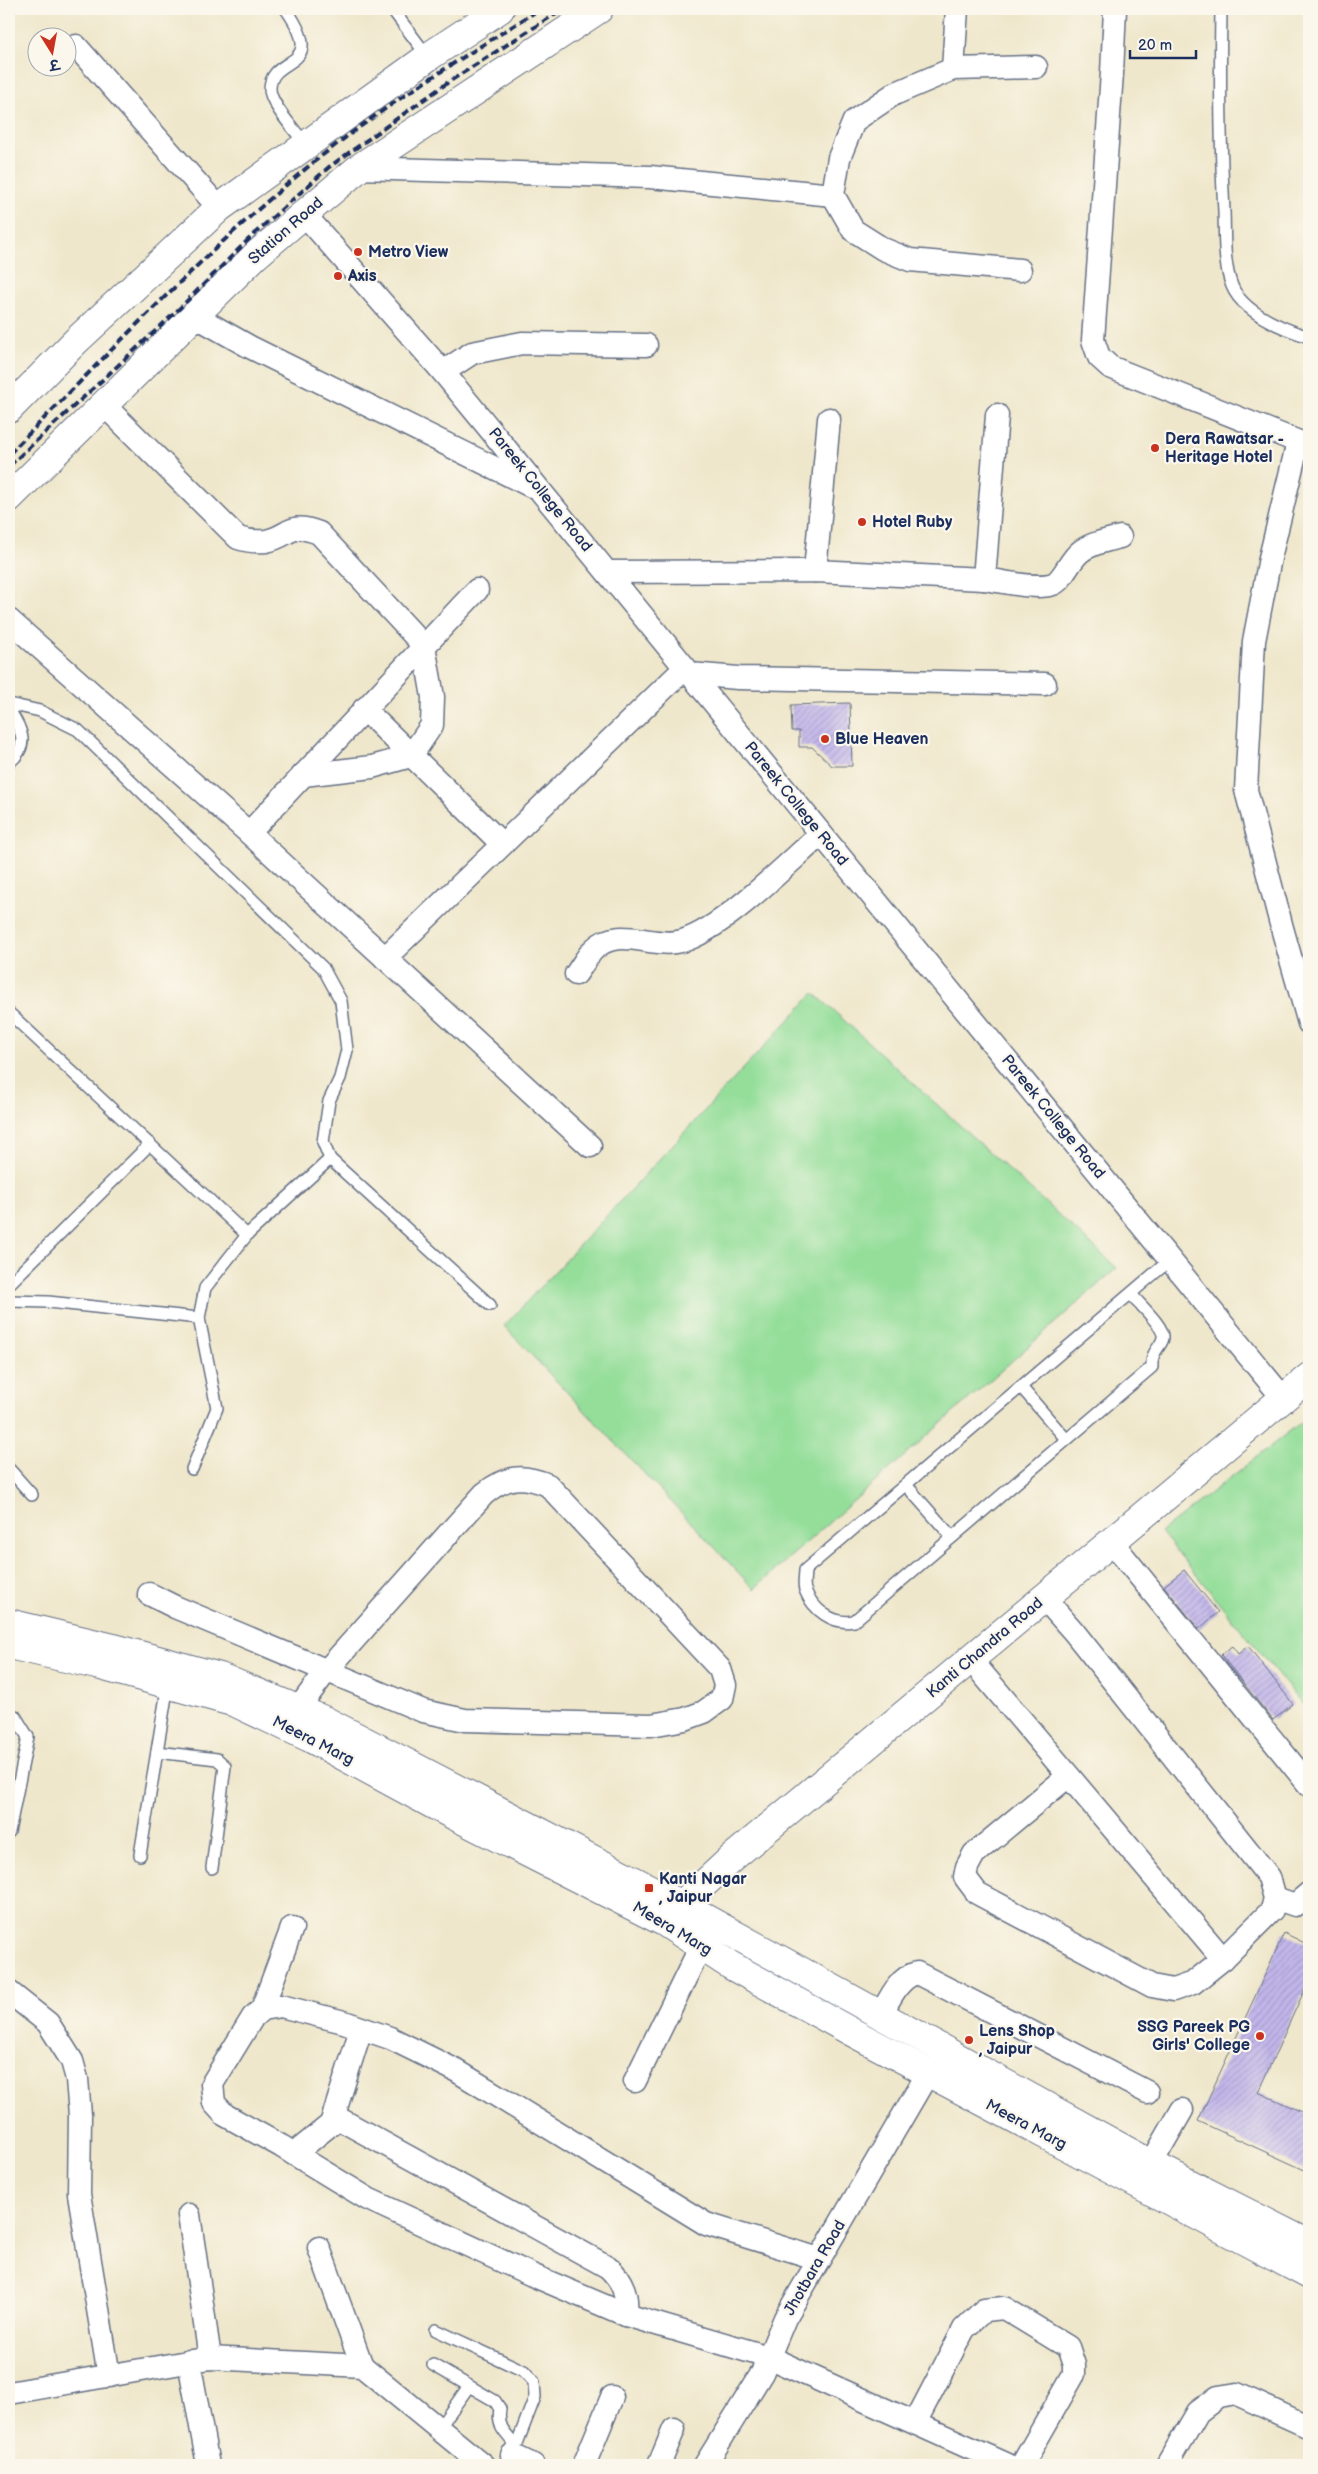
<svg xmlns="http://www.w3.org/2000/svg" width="1318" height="2474" viewBox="0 0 1318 2474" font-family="'Balsamiq Sans','Playpen Sans Deva',sans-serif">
  <defs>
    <pattern id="building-hatch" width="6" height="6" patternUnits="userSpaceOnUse" patternTransform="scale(1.25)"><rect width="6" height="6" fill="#c3b7eb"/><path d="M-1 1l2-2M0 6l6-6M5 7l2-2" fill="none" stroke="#9e95c2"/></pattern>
  </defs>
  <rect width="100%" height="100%" fill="#fbf7ec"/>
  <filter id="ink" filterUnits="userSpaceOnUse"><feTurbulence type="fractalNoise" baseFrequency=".02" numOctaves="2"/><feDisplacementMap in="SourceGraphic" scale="10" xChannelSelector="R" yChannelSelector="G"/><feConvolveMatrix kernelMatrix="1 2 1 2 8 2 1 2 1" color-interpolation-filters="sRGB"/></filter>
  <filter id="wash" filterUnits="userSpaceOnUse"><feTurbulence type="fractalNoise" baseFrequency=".0096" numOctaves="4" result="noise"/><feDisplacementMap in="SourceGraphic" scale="20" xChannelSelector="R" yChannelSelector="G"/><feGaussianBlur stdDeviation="1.12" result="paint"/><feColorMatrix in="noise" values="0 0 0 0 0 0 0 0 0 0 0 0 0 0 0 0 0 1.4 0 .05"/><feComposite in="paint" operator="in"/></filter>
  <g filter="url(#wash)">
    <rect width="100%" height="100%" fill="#efe7cb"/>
    <g fill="#94de9a" stroke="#58867c">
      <path d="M814,993L1117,1268L754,1589L504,1326Z"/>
      <path d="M1309,1416V1712L1161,1532Z"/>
    </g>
    <g id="blocks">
      <g fill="url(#building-hatch)">
        <path d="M850,703L852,766H832L812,747H799V731H792L791,705Z"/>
        <path d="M1184,1570L1218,1612L1199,1629L1164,1586Z"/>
        <path d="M1232,1646L1238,1654L1248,1646L1293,1704L1273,1720L1221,1655Z"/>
        <path d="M1284,1933L1309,1945V1980L1258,2092L1309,2115V2172L1198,2121Z"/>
      </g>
    </g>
  </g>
  <g filter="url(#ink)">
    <use href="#blocks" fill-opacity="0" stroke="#656f84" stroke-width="1"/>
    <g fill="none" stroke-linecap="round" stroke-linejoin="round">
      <defs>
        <g id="lane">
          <path d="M286,9C330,72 270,53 270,89C270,104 296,131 305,144"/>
          <path d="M392,9L428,57"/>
          <path d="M1221,9C1220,76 1220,143 1224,211C1225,235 1223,263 1232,286C1243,313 1284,329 1309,337"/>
          <path d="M9,704L40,711L78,730L323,968L341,1001L347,1050L340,1078L329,1101L323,1142L330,1159L490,1305"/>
          <path d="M9,709C21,730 31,744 9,763"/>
          <path d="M9,1013L247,1235"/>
          <path d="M9,1284L150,1144"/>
          <path d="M1131,1294C1138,1303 1165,1327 1163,1338C1161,1348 1151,1350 1152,1367L854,1621C833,1625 813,1610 805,1590C803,1584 805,1576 805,1570L1170,1260"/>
          <path d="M9,1301L48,1302L199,1318L205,1288L247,1235L330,1159"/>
          <path d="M1021,1387L1066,1439"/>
          <path d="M9,1469L32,1495"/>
          <path d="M192,1469L217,1408L199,1318"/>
          <path d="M906,1485L952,1537"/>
          <path d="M9,1714L15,1716L28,1737L9,1832"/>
          <path d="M157,1752L217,1759L225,1766L212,1868"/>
          <path d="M140,1855L168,1684"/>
          <path d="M436,2330L524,2371L534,2382L535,2397L511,2459"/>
          <path d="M433,2365L495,2401L500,2409C497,2426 504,2432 515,2444"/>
          <path d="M439,2428L469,2386"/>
        </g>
        <g id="street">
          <path d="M1115,9L1112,73L1093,340L1099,357L1110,367L1309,446"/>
          <path d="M76,46L219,208"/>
          <path d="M953,69L957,9"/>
          <path d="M359,168L650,177L833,195"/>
          <path d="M304,214L443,372L1283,1398"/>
          <path d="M1020,270L910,260L883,249L853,230L833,195L839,158L854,121L894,94L953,69L1036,67"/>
          <path d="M195,316L250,347L531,486"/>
          <path d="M443,372L472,353L522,343L646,345"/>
          <path d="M104,405L238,538C247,541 256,542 266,541C291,536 288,521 319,533L424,646L433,697L432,725L411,756L372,767L303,775"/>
          <path d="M1298,442L1270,558L1254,641L1246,790L1282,928L1309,1023"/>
          <path d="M815,571L829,419"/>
          <path d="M607,572L815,571L984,579L997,415"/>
          <path d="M984,579C1003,581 1036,590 1053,584C1063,580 1069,561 1080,552C1091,543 1106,541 1120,537"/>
          <path d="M9,620L249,833L590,1146"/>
          <path d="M690,674L738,678L1045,684"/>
          <path d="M364,709L502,844"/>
          <path d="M249,833L477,590"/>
          <path d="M385,958L685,668"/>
          <path d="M576,974C582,966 587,956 594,949C619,925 653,949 682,941C722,930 788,863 821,834"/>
          <path d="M1111,1541L1309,1785"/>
          <path d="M149,1594L175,1607L423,1711L465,1720L651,1725L685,1719L704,1712L722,1699L725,1685L720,1669L548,1485C522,1474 506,1476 484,1494L327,1670L298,1709"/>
          <path d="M1045,1599L1074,1632L1269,1877L1275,1898L1272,1910L1223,1959L1193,1983L1173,1990L1152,1986L977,1893L965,1877L967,1867L974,1854L1067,1777"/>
          <path d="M971,1660L1223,1959"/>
          <path d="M1275,1898L1295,1905L1309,1893"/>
          <path d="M9,1992L48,2023L72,2061L77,2079L80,2115L79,2194L109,2376"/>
          <path d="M262,2009L292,1928"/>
          <path d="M880,2016C889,2001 898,1977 917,1973L1147,2092"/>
          <path d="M635,2081L701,1946"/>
          <path d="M334,2116L608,2267C623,2281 628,2295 626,2315"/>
          <path d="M294,2154L331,2124L361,2029"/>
          <path d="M1151,2164L1182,2110"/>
          <path d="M189,2215L210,2358"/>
          <path d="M319,2248L362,2366"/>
          <path d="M819,2259L706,2224L457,2071L390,2038L344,2022L281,2006L262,2009L253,2017L212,2084L214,2103L225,2115L281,2146L368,2199L532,2275L626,2315L768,2357L1008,2465"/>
          <path d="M189,2361L208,2465"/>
          <path d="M9,2393L210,2358L362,2366L483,2465"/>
          <path d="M915,2423L964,2329L984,2310L1004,2308L1068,2347L1074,2365V2374L1022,2465"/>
          <path d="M512,2455L533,2465"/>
          <path d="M584,2465L612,2397"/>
          <path d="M659,2465L674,2429"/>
          <path d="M705,2465L762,2373L785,2318L928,2073"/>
          <path d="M1167,2465L1198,2412L1218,2397L1237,2394L1309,2427"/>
        </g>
        <path id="secondary" d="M664,1921L732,1858L1309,1377"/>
        <g id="primary">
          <path d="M9,409L76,341L219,208L428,57L500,9"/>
          <path d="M9,498L255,256L304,214L359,168L599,9"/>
          <path d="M9,1623L114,1648L220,1677L324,1720L681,1905L1151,2164L1309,2244"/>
          <path d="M9,1645L101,1666L236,1703L310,1738L441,1809L664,1922L730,1965L850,2031L1309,2275"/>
        </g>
      </defs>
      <use href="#lane" stroke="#656f84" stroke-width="14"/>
      <use href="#street" stroke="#656f84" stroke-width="25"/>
      <use href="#secondary" stroke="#656f84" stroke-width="30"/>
      <use href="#primary" stroke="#656f84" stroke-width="30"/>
      <use href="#lane" stroke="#fff" stroke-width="11"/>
      <use href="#street" stroke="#fff" stroke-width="22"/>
      <use href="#secondary" stroke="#fff" stroke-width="28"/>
      <use href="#primary" stroke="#fff" stroke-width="28"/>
      <g stroke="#1b2f5e" stroke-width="4" stroke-dasharray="8 4" stroke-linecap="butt">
        <path d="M9,454C106,356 202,254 309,166C381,107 462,58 540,9"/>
        <path d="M9,466L176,312L254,234L329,167L450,81L563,9"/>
      </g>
    </g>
  </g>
  <g fill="#c8321e" stroke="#fbf7ec" stroke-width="2">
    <circle cx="358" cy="252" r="5"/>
    <circle cx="338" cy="276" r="5"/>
    <circle cx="1155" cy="448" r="5"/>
    <circle cx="862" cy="522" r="5"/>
    <circle cx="825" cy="739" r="5"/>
    <rect x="644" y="1883" width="10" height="10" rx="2.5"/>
    <circle cx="1260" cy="2036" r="5"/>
    <circle cx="969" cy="2040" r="5"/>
  </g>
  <g text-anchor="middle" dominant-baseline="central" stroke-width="4.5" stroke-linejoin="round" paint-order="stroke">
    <g font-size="16" fill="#1b2f5e" stroke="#fbf7ec">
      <text transform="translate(286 231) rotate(-41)">Station Road</text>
      <text transform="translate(540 490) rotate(51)">Pareek College Road</text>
      <text transform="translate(796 804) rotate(51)">Pareek College Road</text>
      <text transform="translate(1053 1117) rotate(51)">Pareek College Road</text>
      <text transform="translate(985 1648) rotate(-40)">Kanti Chandra Road</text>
      <text transform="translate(313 1741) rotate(27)">Meera Marg</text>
      <text transform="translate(672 1929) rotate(31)">Meera Marg</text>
      <text transform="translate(1026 2125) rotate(28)">Meera Marg</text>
      <text transform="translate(815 2268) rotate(-60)">Jhotbara Road</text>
    </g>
    <g font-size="16" font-weight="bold" fill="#1b2f5e" stroke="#fbf7ec" text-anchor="start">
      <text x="368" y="252">Metro View</text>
      <text x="348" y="276">Axis</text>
      <text x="1165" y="439">Dera Rawatsar -<tspan x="1165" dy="18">Heritage Hotel</tspan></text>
      <text x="872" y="522">Hotel Ruby</text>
      <text x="835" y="739">Blue Heaven</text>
      <text x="659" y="1879">Kanti Nagar<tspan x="659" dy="18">, Jaipur</tspan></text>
      <text x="1250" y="2027" text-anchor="end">SSG Pareek PG<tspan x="1250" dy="18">Girls' College</tspan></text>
      <text x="979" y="2031">Lens Shop<tspan x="979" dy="18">, Jaipur</tspan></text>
    </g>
  </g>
  <rect width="1318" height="2474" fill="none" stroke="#fbf7ec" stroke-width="30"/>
  <g transform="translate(52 52) rotate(169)"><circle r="24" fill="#fbf7ec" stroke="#a1a7b3"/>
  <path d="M0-4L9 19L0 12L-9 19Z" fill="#c8321e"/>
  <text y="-8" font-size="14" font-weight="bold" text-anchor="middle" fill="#1b2f5e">उ</text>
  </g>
  <path d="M1130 50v8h66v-8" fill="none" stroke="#1b2f5e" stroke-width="2.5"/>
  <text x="1138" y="50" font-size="15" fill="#1b2f5e" stroke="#fbf7ec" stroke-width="4" paint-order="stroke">20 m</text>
</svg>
